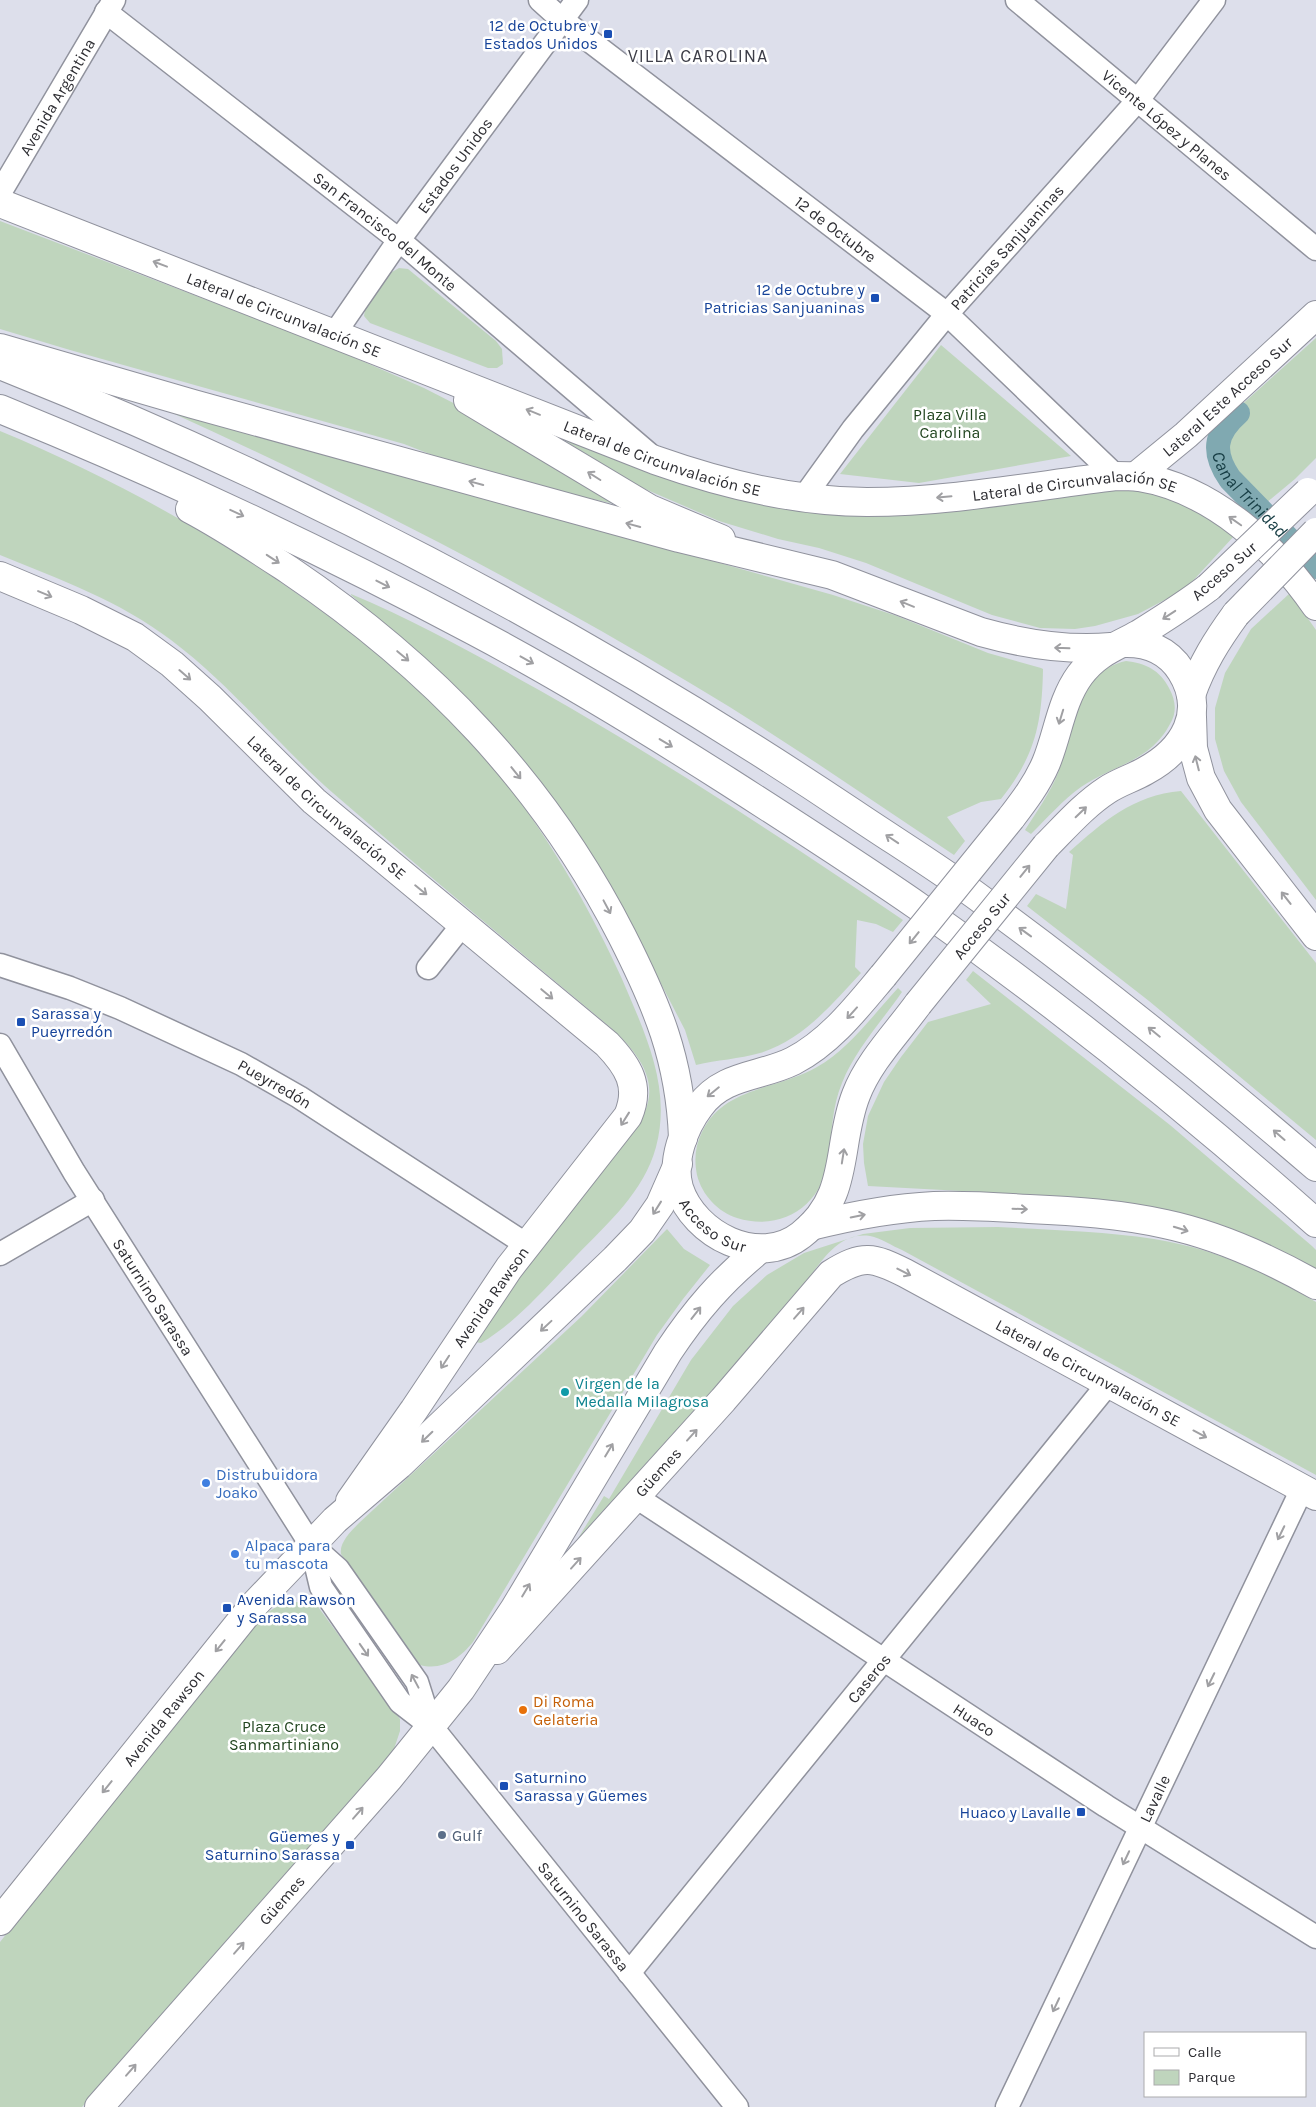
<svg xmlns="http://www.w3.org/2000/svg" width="1316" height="2107" viewBox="0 0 1316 2107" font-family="Karla,sans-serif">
  <rect width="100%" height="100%" fill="#dddfeb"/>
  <g fill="#bfd5bd">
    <path d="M0,221L330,347L424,388L471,412L619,505C547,489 472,472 404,444L70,350L0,329Z"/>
    <path d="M399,268L408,269L496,341L502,349L503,364L497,368H488L370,323L364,316L365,310L385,276Z"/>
    <path d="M1316,338V458L1295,479L1260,508C1230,475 1198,453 1242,414L1238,408Z"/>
    <path d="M941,345L1071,456L919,483L840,474Z"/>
    <path d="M175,409L833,595L897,616L988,653L1041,668L1043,669C1042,724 1035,756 1001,799L981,802L947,817L965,841L954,855C868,798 784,739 695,686C526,584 349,493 168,411Z"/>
    <path d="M0,431C116,479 226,541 327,615C376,651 424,689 465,734C527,800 585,896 622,979C645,1033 672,1088 656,1147C644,1192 607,1224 576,1256C547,1286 517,1322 481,1343L475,1342L477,1332L628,1136C633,1128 639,1121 644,1113C661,1079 634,1049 611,1028C518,950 424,872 333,793C277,744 231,685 171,640C120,601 59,579 0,555Z"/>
    <path d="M554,434L746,501L776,505L1135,489L1167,496L1213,520L1234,536L1190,584L1176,594L1138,614L1095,626L1075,629L1040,628L992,615L866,563L819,548L778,539L719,521L638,486Z"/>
    <path d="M1290,593L1316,630V900L1241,802L1224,771L1215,739V708L1225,673L1251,629Z"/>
    <path d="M351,594C416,621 478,656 539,690C664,761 784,839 903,920L893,932L876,924L857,920L855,967L861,973C831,1005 803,1040 760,1053C739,1059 717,1060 696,1065L685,1030L614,893L592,857L422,658L351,595Z"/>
    <path d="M1126,661C1145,663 1160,670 1169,688C1176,701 1177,712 1170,724C1150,762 1113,765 1081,787C1063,800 1047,818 1031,834L1025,830C1037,811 1050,793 1058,773C1074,732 1074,672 1126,661Z"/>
    <path d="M1181,791L1316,963V1140L1149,1001L1027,906L1036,894L1066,909L1073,855L1069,852C1103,822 1133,795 1181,791Z"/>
    <path d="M973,971L1170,1125L1312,1246L1316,1250V1272L1139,1207L1076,1197L868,1186L864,1163L863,1144L868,1116L884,1082L901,1057L928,1022L991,1004L966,980Z"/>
    <path d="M898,988L902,992C882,1021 855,1050 842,1083C832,1107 832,1131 829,1157C823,1205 783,1232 737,1218C718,1212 702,1195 697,1175C694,1160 695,1146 702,1132C724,1086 778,1090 817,1067C849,1049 873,1015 898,988Z"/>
    <path d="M998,1227C1050,1230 1102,1231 1154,1239C1212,1248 1266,1272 1316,1302V1475L902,1250C892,1246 881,1238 870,1236C836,1231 817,1268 801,1290C795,1298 789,1306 782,1314L574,1545L604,1496L609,1499L691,1360L733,1306L767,1275L804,1253L863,1234L910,1228Z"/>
    <path d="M667,1229L684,1249L710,1265L683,1299L657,1335L473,1642C460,1658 443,1671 420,1665L341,1554C339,1543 351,1531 359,1523L582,1316Z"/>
    <path d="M296,1602L316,1604L400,1719V1731L393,1752L82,2107H0V1942L256,1620L276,1607Z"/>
  </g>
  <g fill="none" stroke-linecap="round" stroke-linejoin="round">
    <path stroke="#80a9b1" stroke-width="24" id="s1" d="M1238,413C1214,434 1212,453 1230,479L1316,567"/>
    <defs>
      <g id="street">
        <path id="s2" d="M540,0L561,19L947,314L1116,476"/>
        <path id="s3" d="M1017,0L1316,249"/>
        <path id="s4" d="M106,12L399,240L648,453"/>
        <path id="s5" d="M0,193L114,0"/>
        <path id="s6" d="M335,333L399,240L577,0"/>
        <path id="s7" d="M804,497L853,429L947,314L1138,100L1214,0"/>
        <path id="s8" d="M0,965L70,988L120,1008L241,1064L299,1097L527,1245"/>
        <path d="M428,968L463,924"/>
        <path id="s9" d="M0,1045L74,1172L311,1545L338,1569L417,1682L431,1726"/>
        <path d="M0,1254L93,1200"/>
        <path id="s10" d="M636,1497L1106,1806L1316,1937"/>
        <path id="s11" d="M311,1545L321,1587L400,1702L431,1726L737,2107"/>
        <path id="s12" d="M629,1973L1108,1384"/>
        <path id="s13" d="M1007,2107L1302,1489"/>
      </g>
      <g id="secondary">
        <path id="s14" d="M0,203L655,460C723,484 794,502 867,502C950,502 1033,486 1116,476C1123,476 1131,476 1139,477C1213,489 1275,547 1316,606"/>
        <path d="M468,400L650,509L721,539"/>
        <path id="s15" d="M1136,476L1186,435L1316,315"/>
        <path id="s16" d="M0,576L81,610L135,637L172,664L210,698L314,801L607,1044C628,1066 641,1086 628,1116L509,1268L414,1410L350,1501"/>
        <path id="s17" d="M497,1650L723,1400L831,1274C863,1254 873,1257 905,1273L1316,1496"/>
      </g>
      <g id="primary">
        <path id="s18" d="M0,1921L253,1606L335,1520L399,1465L615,1259L642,1231L660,1205L678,1164"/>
        <path id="s19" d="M99,2107L389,1778L461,1689L515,1608L668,1352C696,1310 721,1281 760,1249"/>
      </g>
      <g id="highway">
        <path d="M0,348L193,404L519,494L679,538L832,575L981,632C1024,644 1066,651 1111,647"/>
        <path d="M0,365C299,484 586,634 853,813C896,842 940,869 982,900C1097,984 1208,1074 1316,1167"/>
        <path d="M0,409C162,475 320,549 474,631C561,677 646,729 729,782C793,823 857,864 919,907C1057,1004 1190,1111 1316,1223"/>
        <path d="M190,509C224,527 257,549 289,570C431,666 544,783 622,936C657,1005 680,1059 683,1138"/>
        <path d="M1191,695C1202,664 1217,640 1236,614"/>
        <path d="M1192,717L1193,748L1201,778L1218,810L1316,936"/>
        <path d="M1011,818C1024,801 1037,784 1046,763C1058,734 1061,701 1080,675C1097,652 1116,647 1139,634C1163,619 1187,604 1209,587"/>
        <path d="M1046,846C1065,827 1084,805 1107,790C1119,782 1133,778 1145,771C1184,750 1207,712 1181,671C1168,650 1147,642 1123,643"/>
        <path id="s20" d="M883,976C857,1007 830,1042 793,1061C761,1077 723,1074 700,1106C684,1127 671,1161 679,1188C694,1235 759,1268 801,1235C851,1196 836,1146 856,1095C869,1061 897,1033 918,1004"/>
        <path d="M811,1226C851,1216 892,1208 934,1206C966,1205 998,1207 1029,1209C1075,1211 1120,1214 1165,1224C1217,1235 1270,1259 1316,1285"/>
      </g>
    </defs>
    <use href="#street" stroke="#90929d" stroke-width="25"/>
    <use href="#secondary" stroke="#90929d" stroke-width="30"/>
    <use href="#primary" stroke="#90929d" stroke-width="30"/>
    <use href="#highway" stroke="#90929d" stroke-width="30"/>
    <use href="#street" stroke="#fff" stroke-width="22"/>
    <use href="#secondary" stroke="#fff" stroke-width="28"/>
    <use href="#primary" stroke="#fff" stroke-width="28"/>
    <use href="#highway" stroke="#fff" stroke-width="28"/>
    <defs>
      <g id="highway-bridge">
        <path d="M1209,587L1308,492"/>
        <path d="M1236,614L1316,532"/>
        <path d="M883,976L1011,818"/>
        <path id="s21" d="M918,1004L1046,846"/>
      </g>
    </defs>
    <use href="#highway-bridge" stroke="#90929d" stroke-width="30" stroke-linecap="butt"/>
    <use href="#highway-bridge" stroke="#fff" stroke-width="28"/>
  </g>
  <defs><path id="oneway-shaft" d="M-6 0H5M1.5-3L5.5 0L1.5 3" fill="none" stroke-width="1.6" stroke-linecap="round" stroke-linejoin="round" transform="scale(1.25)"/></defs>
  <g stroke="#a0a0a3">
    <use href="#oneway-shaft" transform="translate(160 264) rotate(-159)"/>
    <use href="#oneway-shaft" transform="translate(533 412) rotate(-158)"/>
    <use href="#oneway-shaft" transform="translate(594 476) rotate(-148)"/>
    <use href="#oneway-shaft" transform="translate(476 483) rotate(-165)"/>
    <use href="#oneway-shaft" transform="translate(944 497) rotate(175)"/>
    <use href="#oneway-shaft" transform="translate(237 513) rotate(25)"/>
    <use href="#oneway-shaft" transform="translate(1235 521) rotate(-145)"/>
    <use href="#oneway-shaft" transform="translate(633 525) rotate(-165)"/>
    <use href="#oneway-shaft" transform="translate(273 559) rotate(33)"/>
    <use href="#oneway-shaft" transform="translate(383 584) rotate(27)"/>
    <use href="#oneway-shaft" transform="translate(45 594) rotate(23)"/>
    <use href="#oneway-shaft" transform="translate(907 604) rotate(-158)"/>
    <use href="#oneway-shaft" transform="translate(1169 615) rotate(147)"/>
    <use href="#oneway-shaft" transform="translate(1062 648) rotate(-178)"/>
    <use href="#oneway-shaft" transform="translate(403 656) rotate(40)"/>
    <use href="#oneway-shaft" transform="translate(527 660) rotate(29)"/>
    <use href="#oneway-shaft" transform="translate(185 675) rotate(41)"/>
    <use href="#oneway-shaft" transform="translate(1061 717) rotate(107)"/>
    <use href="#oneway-shaft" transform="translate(666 743) rotate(31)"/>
    <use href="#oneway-shaft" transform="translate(1197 763) rotate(-104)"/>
    <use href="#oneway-shaft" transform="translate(516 773) rotate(51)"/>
    <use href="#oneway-shaft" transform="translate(1081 812) rotate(-44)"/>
    <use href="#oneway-shaft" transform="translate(892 839) rotate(-146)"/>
    <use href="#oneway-shaft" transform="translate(1025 871) rotate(-51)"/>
    <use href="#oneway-shaft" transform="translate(421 890) rotate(39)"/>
    <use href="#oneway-shaft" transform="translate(1286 898) rotate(-128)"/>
    <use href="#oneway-shaft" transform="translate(607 907) rotate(62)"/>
    <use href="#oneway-shaft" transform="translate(1025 932) rotate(-144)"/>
    <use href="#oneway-shaft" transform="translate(914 938) rotate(129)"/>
    <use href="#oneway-shaft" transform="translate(547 994) rotate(40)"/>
    <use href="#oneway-shaft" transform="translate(852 1013) rotate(132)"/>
    <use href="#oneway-shaft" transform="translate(1154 1032) rotate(-141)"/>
    <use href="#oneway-shaft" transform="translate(713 1092) rotate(141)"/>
    <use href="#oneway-shaft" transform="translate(625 1119) rotate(122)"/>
    <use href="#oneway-shaft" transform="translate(1279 1135) rotate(-139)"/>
    <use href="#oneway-shaft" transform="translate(843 1156) rotate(-81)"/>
    <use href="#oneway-shaft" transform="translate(657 1208) rotate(122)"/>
    <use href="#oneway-shaft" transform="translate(1020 1209) rotate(2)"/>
    <use href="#oneway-shaft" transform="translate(858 1216) rotate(-11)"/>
    <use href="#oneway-shaft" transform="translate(1181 1229) rotate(17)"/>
    <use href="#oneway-shaft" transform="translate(904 1272) rotate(27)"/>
    <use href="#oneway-shaft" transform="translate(696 1313) rotate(-52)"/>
    <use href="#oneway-shaft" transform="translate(799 1313) rotate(-49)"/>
    <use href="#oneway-shaft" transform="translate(546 1326) rotate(137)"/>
    <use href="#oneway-shaft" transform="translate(445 1362) rotate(123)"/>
    <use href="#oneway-shaft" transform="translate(1200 1434) rotate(28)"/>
    <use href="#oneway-shaft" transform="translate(692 1435) rotate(-48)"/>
    <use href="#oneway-shaft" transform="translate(427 1437) rotate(136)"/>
    <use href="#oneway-shaft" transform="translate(609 1450) rotate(-59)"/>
    <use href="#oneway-shaft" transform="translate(1281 1533) rotate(116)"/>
    <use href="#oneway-shaft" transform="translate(576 1563) rotate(-48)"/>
    <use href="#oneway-shaft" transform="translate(526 1590) rotate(-59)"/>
    <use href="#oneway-shaft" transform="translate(220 1646) rotate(129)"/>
    <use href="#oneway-shaft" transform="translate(364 1650) rotate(55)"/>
    <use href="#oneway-shaft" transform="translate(1211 1680) rotate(116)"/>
    <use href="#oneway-shaft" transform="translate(415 1681) rotate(-118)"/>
    <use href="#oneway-shaft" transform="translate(107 1787) rotate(129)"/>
    <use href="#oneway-shaft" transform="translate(358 1813) rotate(-49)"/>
    <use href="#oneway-shaft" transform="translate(1126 1858) rotate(115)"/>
    <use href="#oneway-shaft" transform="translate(239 1948) rotate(-49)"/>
    <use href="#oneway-shaft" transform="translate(1056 2005) rotate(115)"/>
    <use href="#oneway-shaft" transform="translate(131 2070) rotate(-49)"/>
  </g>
  <g fill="#1a4fb4" stroke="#fff" stroke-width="2">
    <rect x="603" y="29" width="10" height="10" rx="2.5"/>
    <rect x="870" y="293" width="10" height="10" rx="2.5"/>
    <rect x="16" y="1017" width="10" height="10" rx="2.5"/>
    <rect x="222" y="1603" width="10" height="10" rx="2.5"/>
    <rect x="499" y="1781" width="10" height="10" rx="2.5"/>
    <rect x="1076" y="1807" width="10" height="10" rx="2.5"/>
    <rect x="345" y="1840" width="10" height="10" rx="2.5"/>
  </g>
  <circle fill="#0f9aa8" stroke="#fff" stroke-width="2" cx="565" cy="1392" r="5"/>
  <g fill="#3f7fe0" stroke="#fff" stroke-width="2">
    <circle cx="206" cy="1483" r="5"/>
    <circle cx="235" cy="1554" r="5"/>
  </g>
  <circle fill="#e8710a" stroke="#fff" stroke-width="2" cx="523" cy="1710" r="5"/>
  <circle fill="#5c6f8a" stroke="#fff" stroke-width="2" cx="442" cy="1835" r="5"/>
  <g text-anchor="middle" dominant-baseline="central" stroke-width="5" stroke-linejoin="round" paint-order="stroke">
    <g font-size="16" fill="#164399" stroke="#fff" text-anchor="end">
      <text x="598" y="25">12 de Octubre y<tspan x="598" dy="18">Estados Unidos</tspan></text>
      <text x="865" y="289">12 de Octubre y<tspan x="865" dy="18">Patricias Sanjuaninas</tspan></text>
      <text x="31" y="1013" text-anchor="start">Sarassa y<tspan x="31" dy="18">Pueyrredón</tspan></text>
      <text x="237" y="1599" text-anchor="start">Avenida Rawson<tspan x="237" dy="18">y Sarassa</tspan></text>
      <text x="514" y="1777" text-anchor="start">Saturnino<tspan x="514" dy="18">Sarassa y Güemes</tspan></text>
      <text x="1071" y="1812">Huaco y Lavalle</text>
      <text x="340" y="1836">Güemes y<tspan x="340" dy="18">Saturnino Sarassa</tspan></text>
    </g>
    <g font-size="16" fill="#2d2d32" stroke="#fff">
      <text stroke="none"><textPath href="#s5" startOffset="112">Avenida Argentina</textPath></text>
      <text stroke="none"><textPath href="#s3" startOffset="195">Vicente López y Planes</textPath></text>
      <text stroke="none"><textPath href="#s6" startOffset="206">Estados Unidos</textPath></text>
      <text stroke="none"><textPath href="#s2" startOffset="374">12 de Octubre</textPath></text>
      <text stroke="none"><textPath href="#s4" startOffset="355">San Francisco del Monte</textPath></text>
      <text stroke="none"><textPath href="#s7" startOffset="322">Patricias Sanjuaninas</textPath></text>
      <text stroke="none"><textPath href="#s14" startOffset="305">Lateral de Circunvalación SE</textPath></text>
      <text stroke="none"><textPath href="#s15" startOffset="121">Lateral Este Acceso Sur</textPath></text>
      <text stroke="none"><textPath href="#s14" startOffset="710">Lateral de Circunvalación SE</textPath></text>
      <text stroke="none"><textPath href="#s14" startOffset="1130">Lateral de Circunvalación SE</textPath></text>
      <text transform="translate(1224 571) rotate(-41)">Acceso Sur</text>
      <text stroke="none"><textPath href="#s16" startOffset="405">Lateral de Circunvalación SE</textPath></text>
      <text stroke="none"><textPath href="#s21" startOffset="101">Acceso Sur</textPath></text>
      <text stroke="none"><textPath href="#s8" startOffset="300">Pueyrredón</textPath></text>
      <text stroke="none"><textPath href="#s20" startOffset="370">Acceso Sur</textPath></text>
      <text stroke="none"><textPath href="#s9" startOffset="295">Saturnino Sarassa</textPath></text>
      <text transform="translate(491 1297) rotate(-55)">Avenida Rawson</text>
      <text stroke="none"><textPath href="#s17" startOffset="791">Lateral de Circunvalación SE</textPath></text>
      <text stroke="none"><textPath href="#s17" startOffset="240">Güemes</textPath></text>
      <text stroke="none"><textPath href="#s12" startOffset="380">Caseros</textPath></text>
      <text stroke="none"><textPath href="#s18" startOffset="261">Avenida Rawson</textPath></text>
      <text stroke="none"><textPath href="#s10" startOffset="405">Huaco</textPath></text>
      <text stroke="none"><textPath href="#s13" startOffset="342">Lavalle</textPath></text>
      <text stroke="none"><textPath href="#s19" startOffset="276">Güemes</textPath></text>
      <text stroke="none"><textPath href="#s11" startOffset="466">Saturnino Sarassa</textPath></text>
    </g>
    <g font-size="16" fill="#21451f" stroke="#fff">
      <text x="950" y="414">Plaza Villa<tspan x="950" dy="18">Carolina</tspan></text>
      <text x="284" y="1726">Plaza Cruce<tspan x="284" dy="18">Sanmartiniano</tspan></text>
    </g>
    <g font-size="16" fill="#0d838f" stroke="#fff" text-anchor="start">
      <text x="575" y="1383">Virgen de la<tspan x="575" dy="18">Medalla Milagrosa</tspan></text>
    </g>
    <g font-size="16" fill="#366cbe" stroke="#fff" text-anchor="start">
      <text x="216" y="1474">Distrubuidora<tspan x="216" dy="18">Joako</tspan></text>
      <text x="245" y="1545">Alpaca para<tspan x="245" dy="18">tu mascota</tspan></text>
    </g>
    <g font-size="16" fill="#c56008" stroke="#fff" text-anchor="start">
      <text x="533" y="1701">Di Roma<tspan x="533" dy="18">Gelateria</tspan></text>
    </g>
    <g font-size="16" fill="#4e5e75" stroke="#fff" text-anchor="start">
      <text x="452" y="1835">Gulf</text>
    </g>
    <g font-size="18" letter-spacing="1" fill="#3d3e48" stroke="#fff">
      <text x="698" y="56">VILLA CAROLINA</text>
    </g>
    <g font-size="18" font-style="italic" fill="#153c43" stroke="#fff">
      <text stroke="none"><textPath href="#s1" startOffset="99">Canal Trinidad</textPath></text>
    </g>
  </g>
  <rect x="1144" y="2032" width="162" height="65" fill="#ffffff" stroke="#ababad"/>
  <rect x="1154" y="2048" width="25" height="8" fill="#ffffff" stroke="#ababad"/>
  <text x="1188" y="2057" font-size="15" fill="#2d2d32">Calle</text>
  <rect x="1154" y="2070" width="25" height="15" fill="#bfd5bd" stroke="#ababad"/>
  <text x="1188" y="2082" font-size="15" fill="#2d2d32">Parque</text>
</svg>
